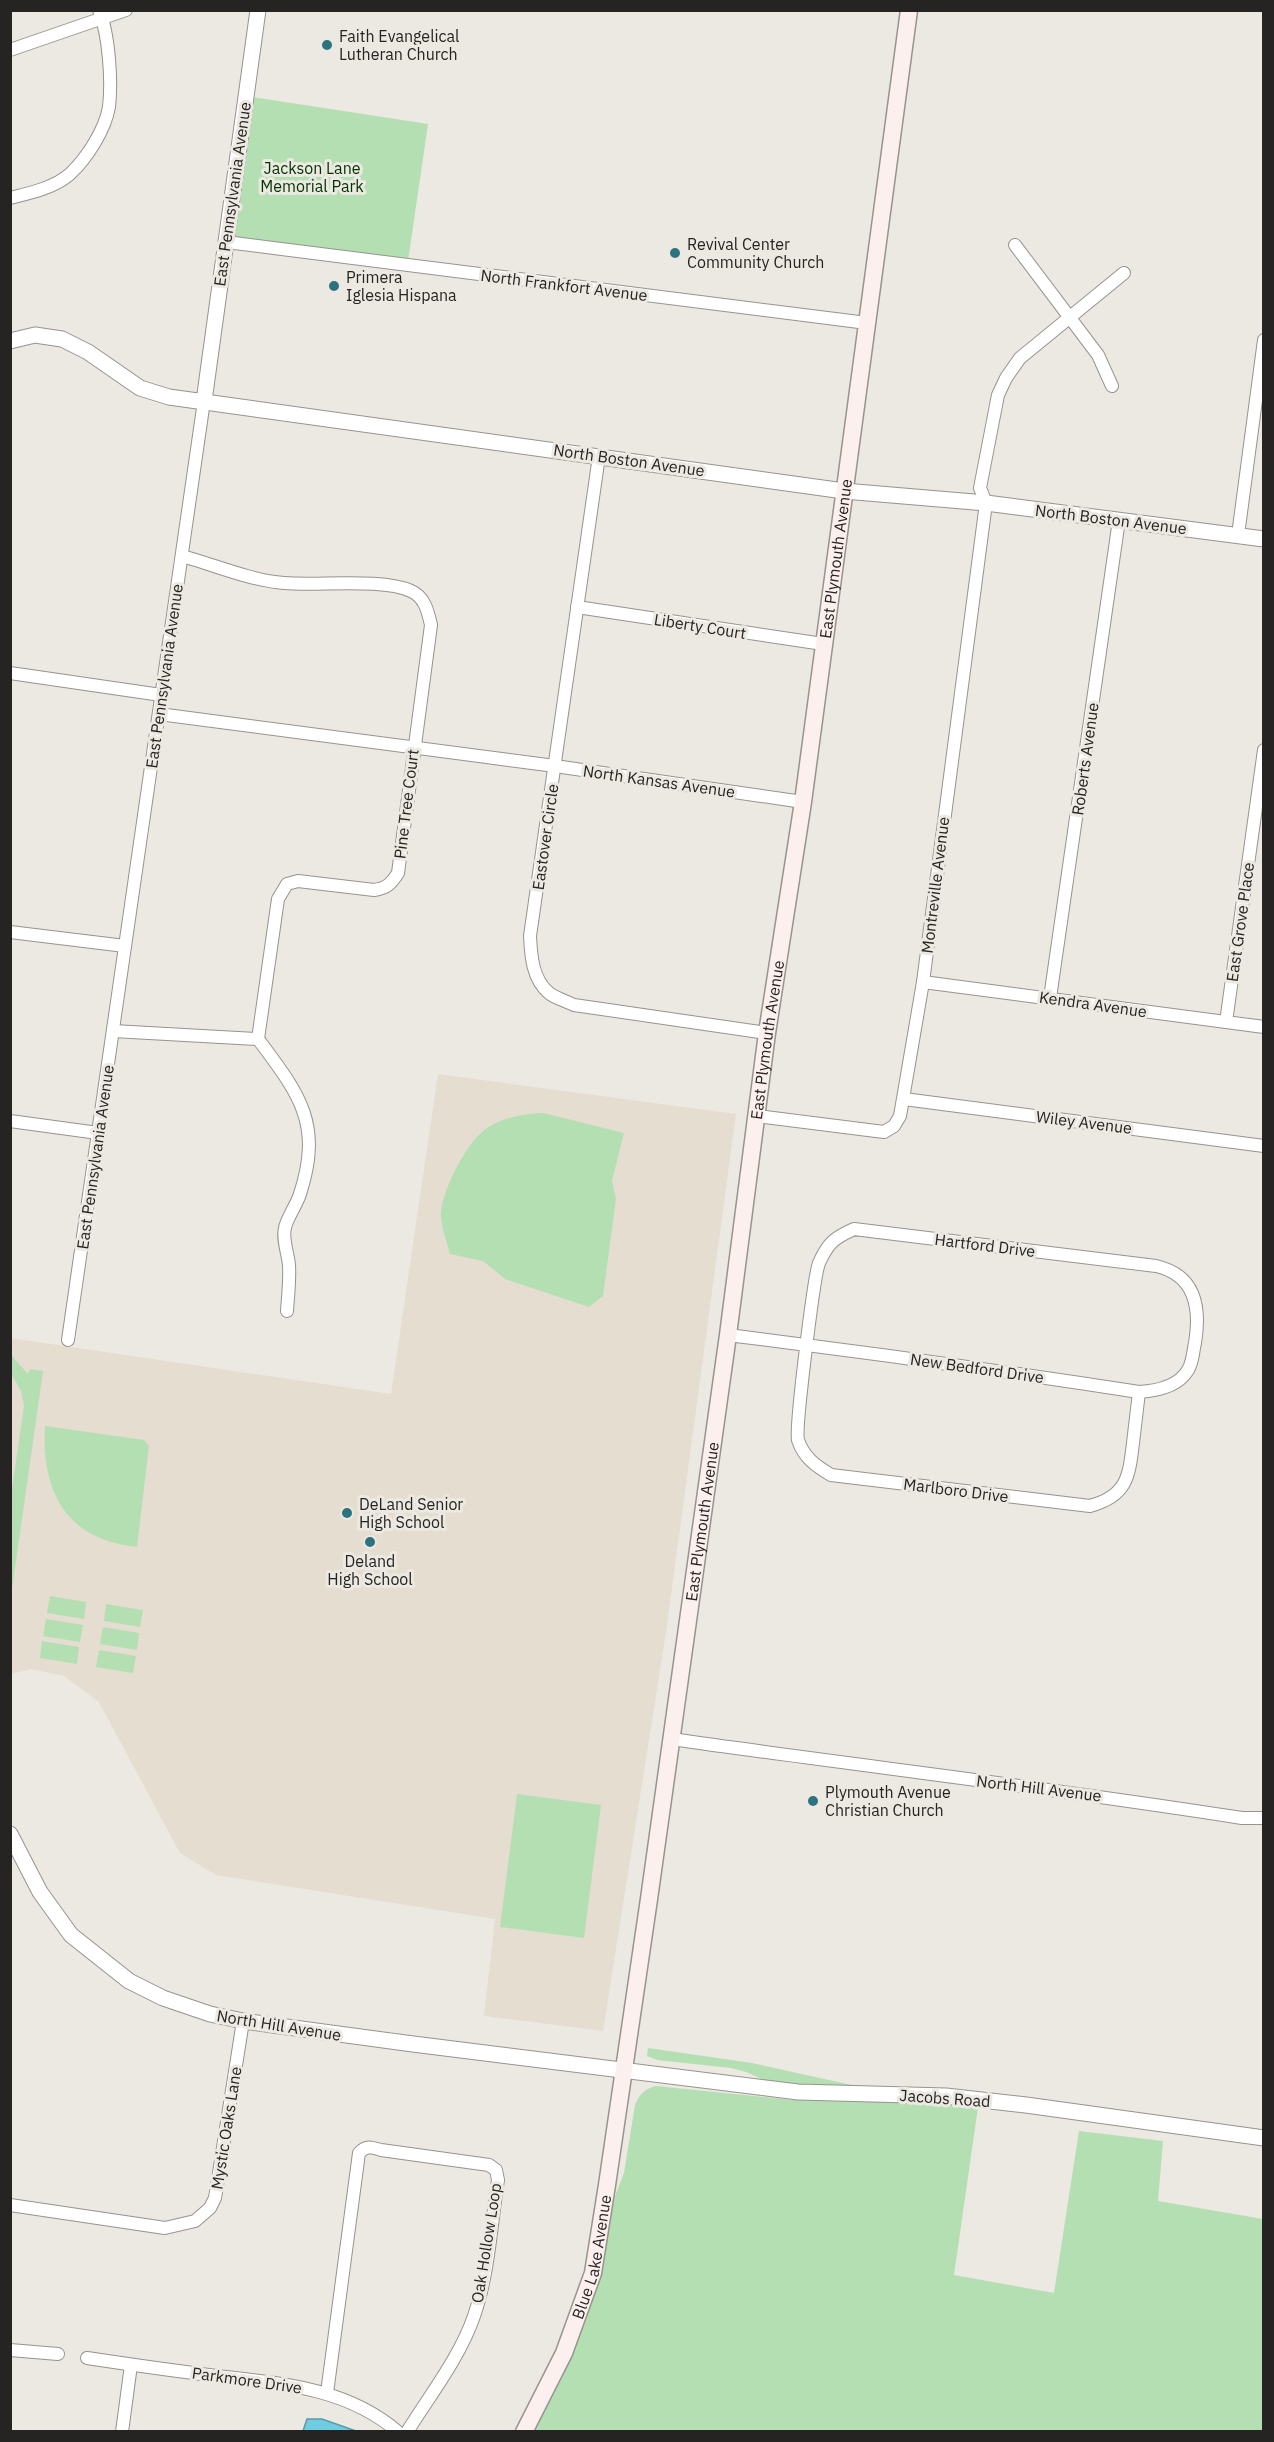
<svg xmlns="http://www.w3.org/2000/svg" width="1274" height="2442" viewBox="0 0 1274 2442" font-family="'IBM Plex Sans',sans-serif">
  <rect width="100%" height="100%" fill="#ece8e2"/>
  <path fill="#e5ddd0" d="M438,1074L736,1114L666,1632L603,2031L484,2016L495,1919L216,1875L180,1853L99,1702L64,1676L31,1669L11,1674L10,1338L391,1394Z"/>
  <g fill="#b4dfb2">
    <path d="M252,97L428,124L408,261L236,239L231,233Z"/>
    <path d="M543,1113L624,1133L612,1181L616,1199L603,1296L589,1307L505,1279L483,1261L450,1254C447,1242 442,1230 441,1218C439,1196 465,1146 482,1132C498,1118 522,1114 543,1113Z"/>
    <path d="M11,1355L28,1374L30,1369L43,1371L11,1596L10,1502L24,1406L21,1391L11,1373Z"/>
    <path d="M45,1426L144,1440L149,1446L137,1547C66,1540 41,1491 45,1426Z"/>
    <path d="M50,1596L86,1602L84,1619L47,1613Z"/>
    <path d="M106,1604L143,1610L140,1627L104,1621Z"/>
    <path d="M46,1619L83,1625L80,1642L43,1636Z"/>
    <path d="M103,1627L139,1633L137,1650L100,1644Z"/>
    <path d="M42,1641L79,1647L77,1664L40,1658Z"/>
    <path d="M99,1650L136,1656L133,1673L96,1667Z"/>
    <path d="M517,1794L601,1805L584,1938L500,1927Z"/>
    <path d="M648,2048L752,2063L856,2086L798,2085L766,2081L746,2072L731,2068L657,2060L647,2056Z"/>
    <path d="M656,2086L793,2100L941,2101L978,2107L954,2275L1054,2293L1079,2131L1163,2141L1158,2201L1263,2219V2431L531,2432L599,2274L615,2196L624,2173L635,2105C640,2094 644,2089 656,2086Z"/>
  </g>
  <path fill="#70cce0" stroke="#5a9aa7" stroke-width="1.5" d="M307,2419H322L356,2431H303Z"/>
  <g fill="none" stroke-linecap="round" stroke-linejoin="round">
    <defs>
      <g id="minor">
        <path d="M10,50L126,10"/>
        <path d="M10,198C30,193 54,188 70,174C87,158 105,130 109,107C112,81 109,34 99,10"/>
        <path d="M226,242L867,323"/>
        <path d="M1015,245L1098,355L1112,386"/>
        <path d="M599,456L530,936C531,955 532,979 549,993C555,998 566,1001 574,1005L767,1033"/>
        <path d="M1238,535L1264,340"/>
        <path d="M182,556C215,565 249,580 284,583C318,586 382,578 411,591C425,597 428,612 431,625L398,873C391,884 387,888 374,890L298,881L287,884L278,899L258,1039"/>
        <path d="M577,607L823,644"/>
        <path d="M10,673L161,695"/>
        <path d="M159,714L555,766L803,802"/>
        <path d="M10,932L125,946"/>
        <path d="M923,982L1264,1027"/>
        <path d="M1050,998L1119,520"/>
        <path d="M1226,1022L1264,750"/>
        <path d="M113,1031L258,1039"/>
        <path d="M258,1039C299,1094 323,1123 300,1194C297,1204 286,1220 285,1228C282,1238 288,1254 289,1265C290,1280 288,1296 287,1311"/>
        <path d="M904,1099L1264,1146"/>
        <path d="M757,1116L884,1132L894,1126L900,1116L923,982L986,503L980,488L998,395L1006,378L1020,358L1124,273"/>
        <path d="M10,1121L98,1133"/>
        <path d="M728,1335C865,1352 1002,1371 1139,1392C1156,1391 1178,1387 1188,1370C1193,1362 1193,1351 1195,1343C1201,1307 1195,1275 1156,1266L854,1229C834,1238 828,1243 819,1263C814,1276 795,1428 798,1440C804,1458 816,1466 831,1475L1090,1506C1127,1496 1129,1477 1133,1443C1135,1426 1137,1409 1139,1392"/>
        <path d="M68,1340L204,401"/>
        <path d="M671,1739C861,1766 1052,1788 1242,1818H1264"/>
        <path d="M10,2205L165,2228L195,2221L210,2208L215,2198L243,2021"/>
        <path d="M10,2350L58,2354"/>
        <path d="M87,2358C127,2364 168,2370 209,2375C275,2383 345,2386 398,2432"/>
        <path d="M327,2393L359,2153C366,2145 371,2147 381,2150L489,2165L496,2170L498,2180C491,2224 489,2273 474,2316C460,2357 430,2395 407,2432"/>
        <path d="M122,2432L131,2365"/>
      </g>
      <g id="tertiary">
        <path d="M10,341L35,335L62,339L88,352L140,388L169,397L844,491L986,503L1264,539"/>
        <path d="M204,401L258,10"/>
        <path d="M10,1834L40,1892L71,1935L129,1981L163,1998L210,2014L243,2021L413,2044L798,2092L946,2096L1026,2105L1264,2138"/>
      </g>
      <g id="secondary">
        <path id="s1" d="M524,2432L564,2353L593,2273L607,2185L649,1899L728,1335L767,1033L803,802L909,10"/>
      </g>
    </defs>
    <use href="#minor" stroke="#97938e" stroke-width="14"/>
    <use href="#tertiary" stroke="#97938e" stroke-width="17"/>
    <use href="#secondary" stroke="#97938e" stroke-width="19"/>
    <use href="#minor" stroke="#fff" stroke-width="12"/>
    <use href="#tertiary" stroke="#fff" stroke-width="15"/>
    <use href="#secondary" stroke="#fcf0ee" stroke-width="16"/>
  </g>
  <g fill="#2c737f" stroke="#ece8e2" stroke-width="2">
    <circle cx="327" cy="45" r="6"/>
    <circle cx="675" cy="253" r="6"/>
    <circle cx="334" cy="286" r="6"/>
    <circle cx="347" cy="1513" r="6"/>
    <circle cx="370" cy="1542" r="6"/>
    <circle cx="813" cy="1801" r="6"/>
  </g>
  <g text-anchor="middle" dominant-baseline="central" stroke-width="6" stroke-linejoin="round" paint-order="stroke">
    <g font-size="16" fill="#262422" stroke="#ece8e2" text-anchor="start">
      <text x="339" y="36">Faith Evangelical<tspan x="339" dy="18">Lutheran Church</tspan></text>
      <text x="687" y="244">Revival Center<tspan x="687" dy="18">Community Church</tspan></text>
      <text x="346" y="277">Primera<tspan x="346" dy="18">Iglesia Hispana</tspan></text>
      <text x="359" y="1504">DeLand Senior<tspan x="359" dy="18">High School</tspan></text>
      <text x="370" y="1561" text-anchor="middle">Deland<tspan x="370" dy="18">High School</tspan></text>
      <text x="825" y="1792">Plymouth Avenue<tspan x="825" dy="18">Christian Church</tspan></text>
    </g>
    <g font-size="16" fill="#003500" stroke="#ece8e2">
      <text x="312" y="168">Jackson Lane<tspan x="312" dy="18">Memorial Park</tspan></text>
    </g>
    <g font-size="16" fill="#262422" stroke="#ece8e2">
      <text transform="translate(232 194) rotate(-82)">East Pennsylvania Avenue</text>
      <text transform="translate(564 285) rotate(7)">North Frankfort Avenue</text>
      <text transform="translate(629 460) rotate(8)">North Boston Avenue</text>
      <text transform="translate(1111 519) rotate(7)">North Boston Avenue</text>
      <text stroke="none"><textPath href="#s1" startOffset="1905">East Plymouth Avenue</textPath></text>
      <text transform="translate(700 626) rotate(9)">Liberty Court</text>
      <text transform="translate(164 676) rotate(-82)">East Pennsylvania Avenue</text>
      <text transform="translate(1085 759) rotate(-82)">Roberts Avenue</text>
      <text transform="translate(659 781) rotate(8)">North Kansas Avenue</text>
      <text transform="translate(406 804) rotate(-83)">Pine Tree Court</text>
      <text transform="translate(545 837) rotate(-82)">Eastover Circle</text>
      <text transform="translate(935 885) rotate(-83)">Montreville Avenue</text>
      <text transform="translate(1240 922) rotate(-82)">East Grove Place</text>
      <text transform="translate(1093 1004) rotate(8)">Kendra Avenue</text>
      <text stroke="none"><textPath href="#s1" startOffset="1419">East Plymouth Avenue</textPath></text>
      <text transform="translate(1084 1122) rotate(7)">Wiley Avenue</text>
      <text transform="translate(95 1157) rotate(-82)">East Pennsylvania Avenue</text>
      <text transform="translate(985 1245) rotate(7)">Hartford Drive</text>
      <text transform="translate(977 1368) rotate(8)">New Bedford Drive</text>
      <text transform="translate(956 1490) rotate(7)">Marlboro Drive</text>
      <text stroke="none"><textPath href="#s1" startOffset="933">East Plymouth Avenue</textPath></text>
      <text transform="translate(1039 1788) rotate(7)">North Hill Avenue</text>
      <text transform="translate(279 2025) rotate(9)">North Hill Avenue</text>
      <text transform="translate(945 2098) rotate(4)">Jacobs Road</text>
      <text transform="translate(226 2128) rotate(-81)">Mystic Oaks Lane</text>
      <text transform="translate(486 2243) rotate(-81)">Oak Hollow Loop</text>
      <text stroke="none"><textPath href="#s1" startOffset="189">Blue Lake Avenue</textPath></text>
      <text transform="translate(247 2380) rotate(8)">Parkmore Drive</text>
    </g>
  </g>
  <rect width="1274" height="2442" fill="none" stroke="#262422" stroke-width="24"/>
</svg>
